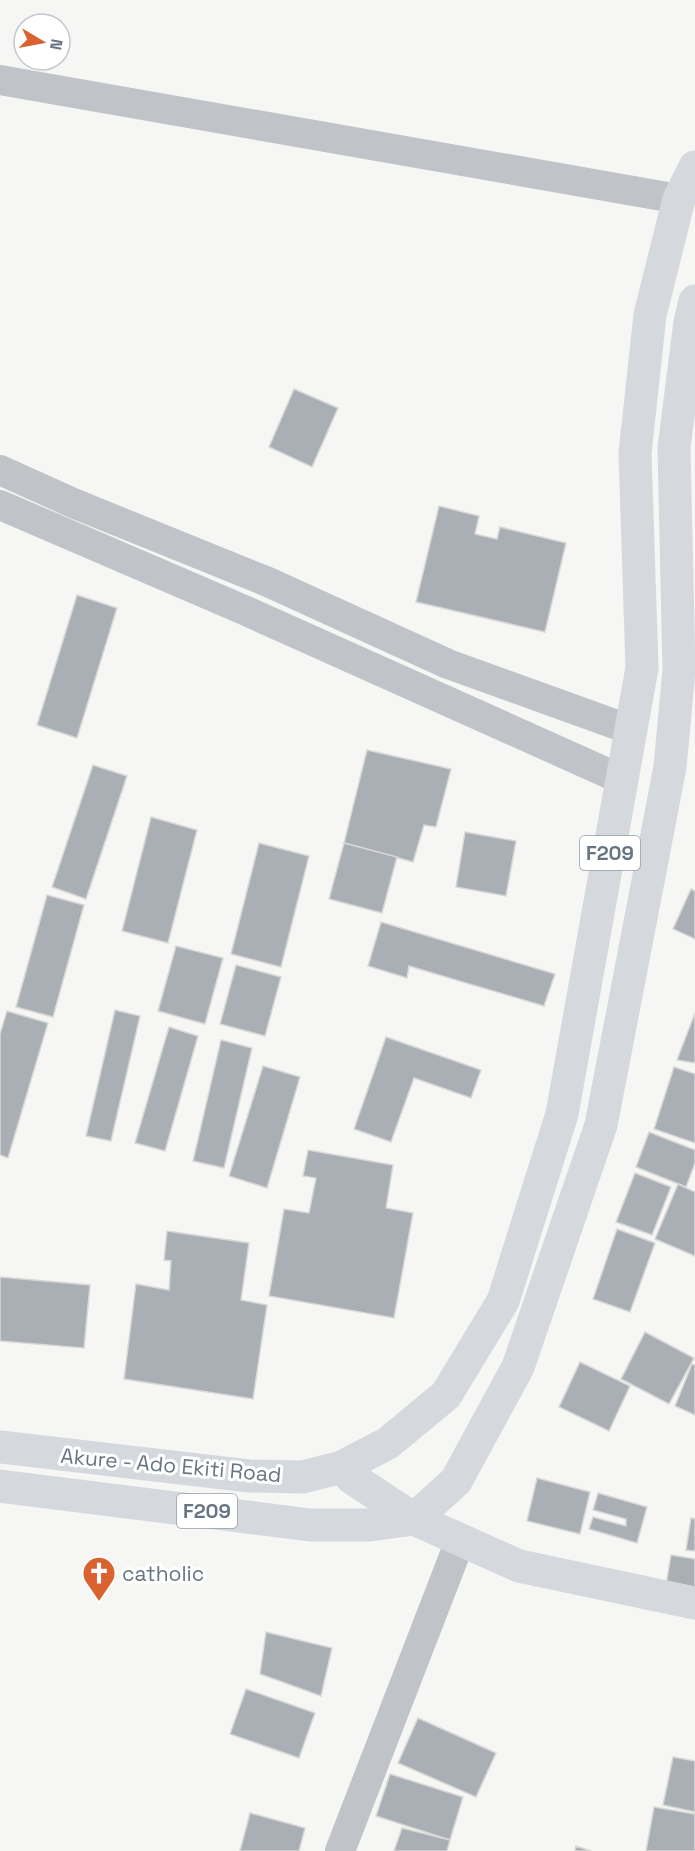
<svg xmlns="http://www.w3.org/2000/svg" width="695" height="1851" viewBox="0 0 695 1851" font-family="'Space Grotesk',sans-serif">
  <rect width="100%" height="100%" fill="#f6f7f4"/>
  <g fill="#a9afb5" stroke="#d8d8d6" stroke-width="1.5">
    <path d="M294,389L338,408L312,467L269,447Z"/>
    <path d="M439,506L479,516L475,534L497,539L500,527L566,543L545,632L416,602Z"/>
    <path d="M77,595L117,608L77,738L37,725Z"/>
    <path d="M367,750L451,769L436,827L424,825L413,862L344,843Z"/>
    <path d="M93,765L127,776L86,899L52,887Z"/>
    <path d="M151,817L197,830L168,943L122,931Z"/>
    <path d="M465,832L516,841L506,896L456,887Z"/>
    <path d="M259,843L309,856L281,967L231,954Z"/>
    <path d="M344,843L397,857L382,913L329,899Z"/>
    <path d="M691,889L695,891V939L673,929Z"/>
    <path d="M47,895L84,905L53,1017L16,1007Z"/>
    <path d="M381,922L555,974L544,1006L409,966L407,978L368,966Z"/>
    <path d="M176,946L223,958L205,1024L158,1011Z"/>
    <path d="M236,965L281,977L265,1036L220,1024Z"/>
    <path d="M115,1010L140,1016L111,1141L86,1136Z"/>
    <path d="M7,1011L48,1023L8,1158L0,1155V1034Z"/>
    <path d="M695,1013V1063L677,1060Z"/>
    <path d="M169,1027L198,1036L165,1151L135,1143Z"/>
    <path d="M386,1037L481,1070L471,1098L414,1078L391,1142L354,1129Z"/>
    <path d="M221,1040L252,1048L224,1168L193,1161Z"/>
    <path d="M263,1066L300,1077L267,1188L229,1176Z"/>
    <path d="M674,1067L695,1074V1143L654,1129Z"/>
    <path d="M649,1132L695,1150V1163L686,1187L636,1167Z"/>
    <path d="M308,1150L393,1165L386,1208L413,1213L394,1318L269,1296L284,1209L309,1213L316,1178L303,1176Z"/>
    <path d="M635,1173L671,1187L652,1235L616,1222Z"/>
    <path d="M678,1184L695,1192V1256L655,1239Z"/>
    <path d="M617,1229L655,1243L630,1312L593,1299Z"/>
    <path d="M167,1231L249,1243L241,1300L267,1305L253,1399L124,1379L136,1284L169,1290L171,1261L164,1260Z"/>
    <path d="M0,1277L90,1285L84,1348L0,1341Z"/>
    <path d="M645,1332L694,1358L669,1404L621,1379Z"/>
    <path d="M580,1362L630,1386L609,1431L559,1407Z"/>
    <path d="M692,1364L695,1365V1415L675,1406Z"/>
    <path d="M537,1478L590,1492L580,1534L527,1521Z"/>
    <path d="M598,1493L647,1507L637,1543L589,1529L593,1517L626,1526V1519L593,1510Z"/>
    <path d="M691,1518L695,1519V1551L686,1550Z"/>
    <path d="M671,1555L695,1559V1615L662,1610Z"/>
    <path d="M266,1632L332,1648L321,1696L260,1674Z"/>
    <path d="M246,1689L315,1713L299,1758L230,1734Z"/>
    <path d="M418,1718L496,1753L476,1797L398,1763Z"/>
    <path d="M673,1757L695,1761V1812L663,1805Z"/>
    <path d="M390,1774L463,1797L450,1840L376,1816Z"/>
    <path d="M654,1807L695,1814V1851H646Z"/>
    <path d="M250,1813L305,1828L299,1851H240Z"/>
    <path d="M402,1828L450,1840L447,1851H394Z"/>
    <path d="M576,1846L591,1851H575Z"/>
  </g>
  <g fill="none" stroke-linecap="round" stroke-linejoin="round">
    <g stroke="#c0c3c7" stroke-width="30">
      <path d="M0,80L679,199"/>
      <path d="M0,470L73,503L268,582L448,664L631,730"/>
      <path d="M0,505L244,610L623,780"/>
      <path d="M340,1851L460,1541"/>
    </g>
    <g stroke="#d5d8dc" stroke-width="33">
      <path d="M0,1447L249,1476L303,1477L342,1467L388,1443L446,1395L503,1301L562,1114L642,668L635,453L650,315L679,199L695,167"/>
      <path d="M342,1467L352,1478L414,1519L519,1566L695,1603"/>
      <path d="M0,1486L310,1525H370L414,1519"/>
      <path d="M414,1519L456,1481L518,1367L601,1125L670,767L679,670L674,448L690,322L695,301"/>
    </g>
  </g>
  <defs>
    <symbol id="church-pin" viewBox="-11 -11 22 30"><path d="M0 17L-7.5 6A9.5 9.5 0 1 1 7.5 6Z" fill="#da6130" stroke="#fff"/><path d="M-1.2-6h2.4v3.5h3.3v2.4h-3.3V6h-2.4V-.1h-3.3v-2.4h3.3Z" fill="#fff"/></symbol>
  </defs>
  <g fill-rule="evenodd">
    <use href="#church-pin" x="80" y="1554" width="38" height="52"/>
  </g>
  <g text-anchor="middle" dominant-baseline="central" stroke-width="6" stroke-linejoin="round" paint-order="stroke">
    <g fill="#fff" stroke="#959ea8" stroke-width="1.5">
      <rect x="580" y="836" width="60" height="34" rx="4.5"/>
      <rect x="177" y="1494" width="60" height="34" rx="4.5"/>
    </g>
    <g font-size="20" font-weight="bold" fill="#677583">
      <text x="610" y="853">F209</text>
      <text x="207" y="1511">F209</text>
    </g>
    <g font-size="21" fill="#677583" stroke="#fff">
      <text transform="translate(171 1465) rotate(5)">Akure - Ado Ekiti Road</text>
    </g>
    <g font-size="21" fill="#677583" stroke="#fff" text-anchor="start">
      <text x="122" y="1573">catholic</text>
    </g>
  </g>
  <g transform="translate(42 42) rotate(100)"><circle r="28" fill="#ffffff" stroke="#c2c8cd" stroke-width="1.5"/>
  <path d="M0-4.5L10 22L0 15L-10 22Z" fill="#da6130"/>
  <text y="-9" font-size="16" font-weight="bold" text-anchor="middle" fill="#677583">N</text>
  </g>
</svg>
